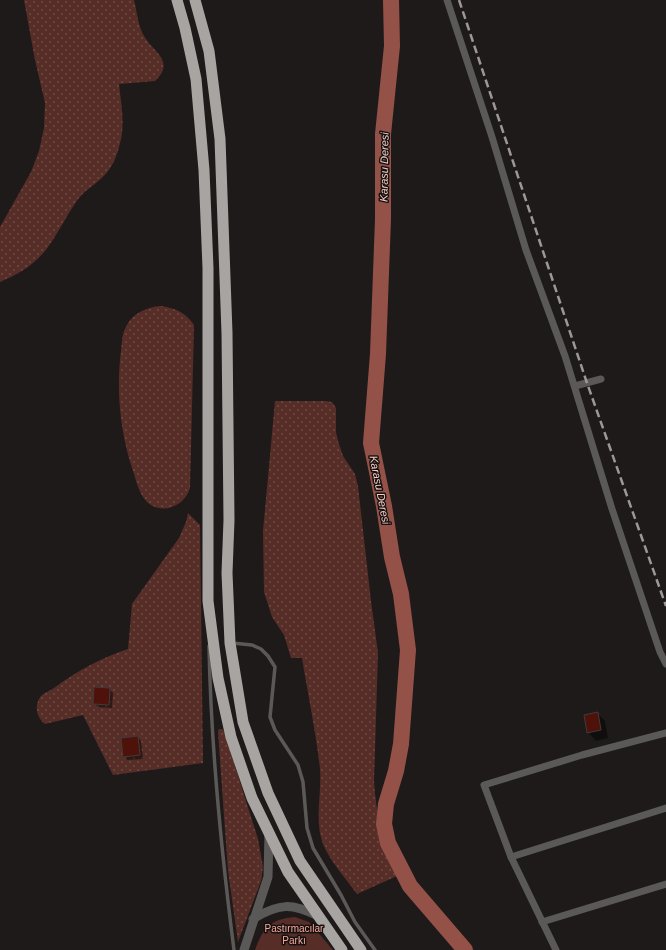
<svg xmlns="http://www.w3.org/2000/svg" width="666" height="950" viewBox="0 0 666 950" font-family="Arial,sans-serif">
  <defs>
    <pattern id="grass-dots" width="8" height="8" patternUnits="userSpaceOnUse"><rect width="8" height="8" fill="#572d27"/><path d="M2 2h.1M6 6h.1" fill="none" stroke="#6f4b46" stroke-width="1.8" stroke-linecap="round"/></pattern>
  </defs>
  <rect width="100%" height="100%" fill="#1e1a1a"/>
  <g fill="url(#grass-dots)">
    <path d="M24,0H134C137,12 138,26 144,36C153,52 176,61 155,81L119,84C121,105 126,125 119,147C117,155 113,165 108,171C100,182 87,188 79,198C67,214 59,232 48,247C36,264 19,274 0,282V227L31,172L39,151L44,128L45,103L35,60Z"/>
    <path d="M161,306C176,308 186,313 194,325L190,488C184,509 156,517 143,497C138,489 136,480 133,471C120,432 116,391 121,351C122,343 122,333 126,327C132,313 147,307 161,306Z"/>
    <path d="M275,401H325L332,402L336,408V432L338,441L343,456L355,474L358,486L371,601L378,653L374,781C376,814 383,845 397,876L357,894C346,879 330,861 323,844C314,820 322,794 320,769C316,732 308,695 302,658H291L284,635L272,617L264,592L263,531Z"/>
    <path d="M188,513L200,525L203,763L113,775L83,715L45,724C36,717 34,705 41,696C45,692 50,691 54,688C77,671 101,658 128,649L132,604L179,538L186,522Z"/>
    <path d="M219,729H222L224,731L258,839L263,867L261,881L238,942L228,871L218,732Z"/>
  </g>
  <path fill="#572d27" d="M295,917L309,922L333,950H255C263,928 270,919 295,917Z"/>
  <g fill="#0007">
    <path d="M109,689L113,693L112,708L98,707L94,703Z"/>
    <path d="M597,713L605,721L608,738L596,741L588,732Z"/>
    <path d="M138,737L141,741L143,759L127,760L124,756Z"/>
  </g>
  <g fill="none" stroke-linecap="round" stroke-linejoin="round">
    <path stroke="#935147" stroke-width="16" d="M391,0L392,46L383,134V219L378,354L371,443L384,506L392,557L401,594L408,650L401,744L396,771L386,804L384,824L388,843L410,886L465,950"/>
  </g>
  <g fill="#4e120b" stroke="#403b3a">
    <path d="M94,687L110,688L109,705L93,704Z"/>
    <path d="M598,712L601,730L587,733L584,715Z"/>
    <path d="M138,736L140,755L123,757L121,738Z"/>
  </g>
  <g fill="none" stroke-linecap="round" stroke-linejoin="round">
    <g stroke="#5b5958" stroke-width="3.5">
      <path d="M232,643L252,645L261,649L268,656L275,667L270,717L275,730L298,765L303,782L307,828L313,848L341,895L355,922L375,950"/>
      <path d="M209,646C211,748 221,849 234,950"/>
    </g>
    <g stroke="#5b5958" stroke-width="7">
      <path d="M447,0L492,137L526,250L565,356L612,509L660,652L666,664"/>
      <path d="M575,386L601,379"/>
      <path d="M511,857L666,808"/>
      <path d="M542,922L666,884"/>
      <path d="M556,950L511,857L484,785L582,755L666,733"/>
    </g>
    <g stroke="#5b5958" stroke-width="9">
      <path d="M253,919C279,903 292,903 318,916"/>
      <path d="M244,950L268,877L269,833"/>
    </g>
    <g stroke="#a8a4a2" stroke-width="11">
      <path d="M177,0L185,28L196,79L204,170L208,268V601L218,678L231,737L252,798L288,872L342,950"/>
      <path d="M195,0L209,51L220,139L227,333L229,520L227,573L230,643L243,722L268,793L300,861L361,950"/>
    </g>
    <path stroke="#9c9898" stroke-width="2.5" stroke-dasharray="8 4" stroke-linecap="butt" d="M459,0L587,383L666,606"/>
  </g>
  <g text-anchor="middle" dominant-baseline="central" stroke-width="3" stroke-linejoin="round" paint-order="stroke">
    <g font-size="10" fill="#f8a99c" stroke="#151111">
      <text x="294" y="928">Pastırmacılar<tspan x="294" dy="12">Parkı</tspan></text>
    </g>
    <g font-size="11" font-style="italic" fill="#f7cec6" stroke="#151111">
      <text transform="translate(384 167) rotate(-89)">Karasu Deresi</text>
      <text transform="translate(380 490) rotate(79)">Karasu Deresi</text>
    </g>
  </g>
</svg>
